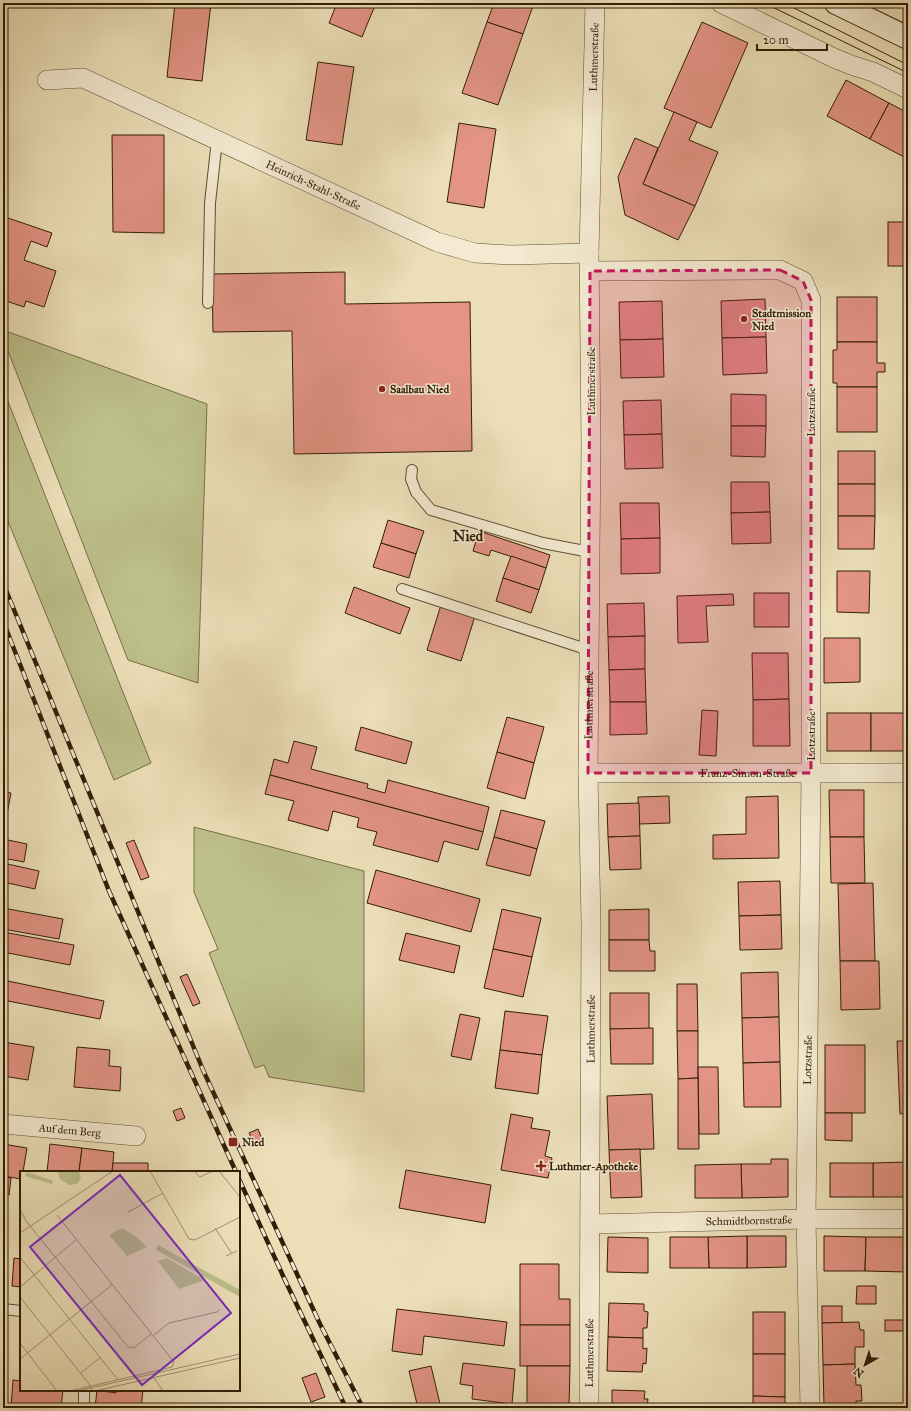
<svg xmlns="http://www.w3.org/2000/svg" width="911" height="1411" viewBox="0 0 911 1411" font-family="'IM FELL Great Primer',serif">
  <rect width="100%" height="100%" fill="#ecdfb8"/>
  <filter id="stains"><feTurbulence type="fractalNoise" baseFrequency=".005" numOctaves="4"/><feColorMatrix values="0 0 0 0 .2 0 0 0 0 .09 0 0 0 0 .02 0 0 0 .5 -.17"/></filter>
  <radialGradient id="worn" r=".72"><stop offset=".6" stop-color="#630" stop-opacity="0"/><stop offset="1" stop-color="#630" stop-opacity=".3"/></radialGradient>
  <g fill="#bdc08b" stroke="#786e48">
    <path d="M3,330L207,404L198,683L128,660L3,338Z"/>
    <path d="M3,389L151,763L114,780L3,509Z"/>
    <path d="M194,827L364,871V1092L269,1077L264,1065L255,1068L209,953L218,949L194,892Z"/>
  </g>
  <g fill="#e39486" stroke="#321d06">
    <path d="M47,3H68V5Z"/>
    <path d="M175,3H211L202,81L167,77Z"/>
    <path d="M337,3H376L362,37L329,23Z"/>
    <path d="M494,3H534L523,34L487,22Z"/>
    <path d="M487,22L523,34L498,105L462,93Z"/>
    <path d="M702,22L748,43L711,128L664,108Z"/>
    <path d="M318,62L354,67L342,145L306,140Z"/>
    <path d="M846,80L889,103L870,139L827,116Z"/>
    <path d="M889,103L908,113V159L870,139Z"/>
    <path d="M674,112L697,122L689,140L718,152L695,206L643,184Z"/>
    <path d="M459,123L496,129L484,208L447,202Z"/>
    <path d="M112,135H164V233L113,232Z"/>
    <path d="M635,138L658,148L643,184L695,206L678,240L625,215L618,177Z"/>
    <path d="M5,217L52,233L47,247L31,241L24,260L56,271L44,307L26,301L24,307L3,300L5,294L3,293V223Z"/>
    <rect x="888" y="222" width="20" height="44"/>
    <path d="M345,272V304L470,302L472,451L294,454L292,331L213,332L212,274Z"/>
    <rect x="837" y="297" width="40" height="45"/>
    <path d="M765,299L766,337L722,338L721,301Z"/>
    <path d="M662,301L663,339L620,340L619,302Z"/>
    <path d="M766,337L767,373L723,375L722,338Z"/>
    <path d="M663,339L664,377L621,378L620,340Z"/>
    <path d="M837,342H877V363H885V372H877V387H837V383H833V350H837Z"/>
    <rect x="837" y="387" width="40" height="45"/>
    <path d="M731,394L766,395V426H731Z"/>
    <path d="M661,400L662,434L624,435L623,401Z"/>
    <path d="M731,426H766L765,457L731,456Z"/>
    <path d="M662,434L663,468L625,469L624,435Z"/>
    <rect x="838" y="451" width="37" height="33"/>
    <path d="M731,482H769L770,512L731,513Z"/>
    <rect x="838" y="484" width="37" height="32"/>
    <path d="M620,503H659L660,538L621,539Z"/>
    <path d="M770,512L771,543L732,544L731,513Z"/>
    <path d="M838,516H875L874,549H838Z"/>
    <path d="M388,520L424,531L416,554L381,543Z"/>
    <path d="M479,531L550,555L546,568L491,550L489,556L473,551Z"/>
    <path d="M660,538V573L621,574V539Z"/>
    <path d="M381,543L416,554L409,578L373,567Z"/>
    <path d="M511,556L546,568L539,590L503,578Z"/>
    <path d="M837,571H870L869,613L837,612Z"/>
    <path d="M503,578L539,590L531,613L496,601Z"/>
    <path d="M354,587L410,608L400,634L345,613Z"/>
    <rect x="754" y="593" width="35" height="34"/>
    <path d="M733,594L734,605L706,606L708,642L678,643L677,596Z"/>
    <path d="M644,603L645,636L608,637L607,604Z"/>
    <path d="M441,605L475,616L461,661L427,650Z"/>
    <path d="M645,636V669L609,670L608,637Z"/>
    <path d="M824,638H860V682L824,683Z"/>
    <path d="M752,653H788L789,699L753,700Z"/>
    <path d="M645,669L646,702H610L609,670Z"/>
    <path d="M789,699L790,746H753V700Z"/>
    <path d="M610,702H646L647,734L610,735Z"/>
    <path d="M702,710L718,711L716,756L699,755Z"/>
    <rect x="827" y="713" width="44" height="38"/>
    <rect x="871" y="713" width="37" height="38"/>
    <path d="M507,717L544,727L534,763L497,752Z"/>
    <path d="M361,727L412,742L406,764L355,750Z"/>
    <path d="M294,741L317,747L311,769L368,784L367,788L385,793L388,780L489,807L483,832L270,775L274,759L288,763Z"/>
    <path d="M497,752L534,763L525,799L487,788Z"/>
    <path d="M270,775L483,832L478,850L444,841L438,862L373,845L377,832L357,827L359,818L333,811L328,831L288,820L294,801L265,794Z"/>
    <path d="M829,790H864V837H830Z"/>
    <path d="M3,792L11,793L7,814L3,813Z"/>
    <path d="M669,796L670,823L639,824L638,797Z"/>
    <path d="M778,796L779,858L713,859V835L746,834V797Z"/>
    <path d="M639,803L640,836L608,837L607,804Z"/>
    <path d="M501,810L545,821L537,849L494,837Z"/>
    <path d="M640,836L641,869L610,870L608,837Z"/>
    <path d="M494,837L537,849L530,876L486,865Z"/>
    <path d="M830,837H864L865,883H831Z"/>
    <path d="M3,839L27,844L24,862L3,858Z"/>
    <path d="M134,840L149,877L141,880L126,843Z"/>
    <path d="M3,863L39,871L35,889L3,882Z"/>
    <path d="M376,870L480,899L471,932L367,903Z"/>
    <path d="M780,881L781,915L739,916L738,882Z"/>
    <path d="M873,883L875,961H840L838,884Z"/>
    <path d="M3,908L63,919L59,939L3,929Z"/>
    <path d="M502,909L541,918L532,957L493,949Z"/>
    <path d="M649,909V940H609V910Z"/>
    <path d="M781,915L782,949L740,950L739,916Z"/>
    <path d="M3,932L74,945L70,965L3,952Z"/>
    <path d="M406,933L460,946L454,973L399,960Z"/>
    <path d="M609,940H649L650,951H655V971H609Z"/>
    <path d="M493,949L532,957L523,997L484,988Z"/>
    <path d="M840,961H879L880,1009L841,1010Z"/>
    <path d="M778,972L779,1017L742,1018L741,973Z"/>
    <path d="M187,974L200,1003L193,1006L180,977Z"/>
    <path d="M3,980L104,1001L100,1019L3,1000Z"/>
    <path d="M677,984H697L698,1031H677Z"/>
    <rect x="610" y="993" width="39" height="36"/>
    <path d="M505,1011L548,1016L542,1055L500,1050Z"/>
    <path d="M460,1014L480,1018L471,1060L451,1056Z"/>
    <path d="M779,1017L780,1062L743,1063L742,1018Z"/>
    <path d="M653,1028V1064H611L610,1029Z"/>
    <path d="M677,1031H698V1078L678,1079Z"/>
    <path d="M897,1041H908V1113L900,1114Z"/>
    <path d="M3,1042L34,1047L28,1080L3,1076Z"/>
    <rect x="825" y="1045" width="40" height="68"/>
    <path d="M77,1047L110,1050L109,1066L121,1067L120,1091L74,1087Z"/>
    <path d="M500,1050L542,1055L538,1094L495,1088Z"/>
    <path d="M780,1062L781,1107H744L743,1063Z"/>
    <path d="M698,1067H718L719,1134H699Z"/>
    <path d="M698,1078L699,1149H678V1079Z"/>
    <path d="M652,1094L654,1149L609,1150L607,1096Z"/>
    <path d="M181,1108L185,1118L177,1121L173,1111Z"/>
    <path d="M825,1113H852V1141L825,1140Z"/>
    <path d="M511,1114L533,1118L531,1128L550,1131L545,1156L552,1158L548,1178L501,1170Z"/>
    <path d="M258,1129L262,1139L254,1143L249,1133Z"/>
    <path d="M3,1144L27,1148L23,1172H21V1179L3,1176Z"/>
    <path d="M50,1144L82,1148L79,1172H47Z"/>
    <path d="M82,1148L114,1152L112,1172H79Z"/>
    <path d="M640,1149L642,1197L611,1198L609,1150Z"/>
    <path d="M771,1159H788V1197L742,1198L741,1164H771Z"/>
    <path d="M908,1162V1197H873V1163Z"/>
    <path d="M113,1163H148V1172H112Z"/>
    <rect x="830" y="1163" width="43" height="34"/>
    <path d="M741,1164L742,1198H695V1165Z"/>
    <path d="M406,1170L491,1185L485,1223L399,1208Z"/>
    <path d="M3,1176L11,1178L9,1195L3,1194Z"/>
    <path d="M747,1236H786V1267L747,1268Z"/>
    <path d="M747,1236V1268H709L708,1237Z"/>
    <path d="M824,1236L866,1237L865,1271H824Z"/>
    <path d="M608,1237L648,1238V1273L607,1272Z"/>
    <path d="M670,1237H708L709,1268H670Z"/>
    <path d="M866,1237H907V1272L865,1271Z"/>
    <rect x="907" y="1237" width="1" height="35"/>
    <path d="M14,1258L21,1259V1287L12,1286Z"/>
    <path d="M520,1264H559V1299H570V1325H520Z"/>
    <path d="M857,1286H876V1304H856Z"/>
    <path d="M609,1303L644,1304V1311L648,1312L647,1328H643V1338L608,1337Z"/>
    <rect x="822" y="1306" width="20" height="17"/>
    <path d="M397,1309L507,1322L504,1346L424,1336L422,1355L392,1351Z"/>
    <rect x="753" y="1312" width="32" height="42"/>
    <rect x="885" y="1320" width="19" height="11"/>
    <path d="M859,1322L860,1330H864V1347H855V1364L823,1365L822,1323Z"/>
    <rect x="520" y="1325" width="50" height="41"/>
    <path d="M608,1337L643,1338V1349L647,1348L646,1364L643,1363L642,1372L607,1371Z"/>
    <path d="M753,1354H785V1397L753,1396Z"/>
    <path d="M463,1363L515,1369L512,1404L472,1399L473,1386L460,1384Z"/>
    <path d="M855,1364L856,1385H861L862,1401H856V1406H824L823,1365Z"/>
    <path d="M431,1366L441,1408H418L409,1371Z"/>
    <path d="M527,1366H570L569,1407L527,1405Z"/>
    <path d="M316,1373L325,1397L311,1402L302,1378Z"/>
    <path d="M13,1380L21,1381V1390H63L61,1408H11Z"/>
    <path d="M97,1390L116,1393V1390H143L141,1408H95Z"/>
    <path d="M612,1390L645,1391L644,1399H648L647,1408H612Z"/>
    <path d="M753,1396L785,1397V1408H753Z"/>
    <path d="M518,1405L569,1407V1408H518Z"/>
    <rect x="824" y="1406" width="32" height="2"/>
  </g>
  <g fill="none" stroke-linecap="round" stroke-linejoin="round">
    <defs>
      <g id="lane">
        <path d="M208,303L210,203L217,140"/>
        <path d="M412,470L411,479L416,492L431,510L543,543L590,552"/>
        <path d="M402,589L589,650"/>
        <path d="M3,1309L21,1311"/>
        <path d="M84,1408V1390"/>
      </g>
      <g id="street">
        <path d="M721,3L834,58L851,65L873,72L908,89"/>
        <path id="s1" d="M47,80L83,78L437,242L475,253L512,255L589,253"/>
        <path d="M590,271L780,270L803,281L811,300V773L806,1219L810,1408"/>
        <path id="s2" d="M588,773H908"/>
        <path id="s3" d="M3,1124L136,1136"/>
        <path id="s4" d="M590,1224L806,1219H908"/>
        <path id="s5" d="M589,1408L591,923L588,773L591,444L589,253L595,3"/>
      </g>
      <path id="secondary" d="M836,3L908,38"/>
    </defs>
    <use href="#lane" stroke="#604e32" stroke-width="12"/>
    <use href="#street" stroke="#604e32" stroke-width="20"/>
    <use href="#secondary" stroke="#321d06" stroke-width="24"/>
    <use href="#lane" stroke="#f3ead1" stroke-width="10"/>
    <use href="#street" stroke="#f3ead1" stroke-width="19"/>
    <use href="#secondary" stroke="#f3ead1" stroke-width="22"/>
    <g stroke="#321d06" stroke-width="1">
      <path d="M764,3L908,73"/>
      <path d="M784,3L908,65"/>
    </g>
    <defs>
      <g id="rail">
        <path d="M3,583L203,1070L320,1324L363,1408"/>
        <path d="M3,621L109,891L236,1172"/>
        <path d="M239,1179L284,1278L346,1408"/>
      </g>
    </defs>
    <use href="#rail" stroke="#321d06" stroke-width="4.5"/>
    <use href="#rail" stroke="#f3ead1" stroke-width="3" stroke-dasharray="9" stroke-linecap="butt"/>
  </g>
  <path fill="#c2185b" fill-opacity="0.2" stroke="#c2185b" stroke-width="3" stroke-dasharray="8 5" stroke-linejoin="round" d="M780,270L803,281L811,300V773H588L590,271Z"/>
  <g fill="#8f2418" stroke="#f3ead1" stroke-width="1.5">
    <circle cx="744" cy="319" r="4"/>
    <circle cx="382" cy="389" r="4"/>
    <rect x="228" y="1137" width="10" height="10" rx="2"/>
    <path d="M539 1160h4v4h4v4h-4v4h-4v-4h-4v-4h4z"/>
  </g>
  <g text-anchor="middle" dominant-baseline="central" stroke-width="3" stroke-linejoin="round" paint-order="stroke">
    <g font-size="11" fill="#321d06" stroke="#f3ead1">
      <text stroke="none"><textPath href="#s5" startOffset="1351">Luthmerstraße</textPath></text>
      <text stroke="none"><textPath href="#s1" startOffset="290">Heinrich-Stahl-Straße</textPath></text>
      <text transform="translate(591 381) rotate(-90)">Luthmerstraße</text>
      <text transform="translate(811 412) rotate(-90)">Lotzstraße</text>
      <text stroke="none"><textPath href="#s5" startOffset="703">Luthmerstraße</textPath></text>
      <text transform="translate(811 736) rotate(-90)">Lotzstraße</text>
      <text stroke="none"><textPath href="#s2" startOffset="160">Franz-Simon-Straße</textPath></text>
      <text stroke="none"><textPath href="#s5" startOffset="379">Luthmerstraße</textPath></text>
      <text transform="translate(808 1060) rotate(-89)">Lotzstraße</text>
      <text stroke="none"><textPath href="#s3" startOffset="67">Auf dem Berg</textPath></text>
      <text stroke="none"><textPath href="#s4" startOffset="159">Schmidtbornstraße</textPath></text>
      <text stroke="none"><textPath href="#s5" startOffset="55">Luthmerstraße</textPath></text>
    </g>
    <g font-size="11" font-weight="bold" fill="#321d06" stroke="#f3ead1" text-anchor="start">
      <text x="752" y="313">Stadtmission<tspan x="752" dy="13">Nied</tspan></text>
      <text x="390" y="389">Saalbau Nied</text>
      <text x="242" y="1142">Nied</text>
      <text x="549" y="1166">Luthmer-Apotheke</text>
    </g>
    <g font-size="15" font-weight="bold" fill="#321d06" stroke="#f3ead1">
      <text x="468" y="536">Nied</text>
    </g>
  </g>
  <g transform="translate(20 1171)">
    <rect width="220" height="220" fill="#ecdfb8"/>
    <path d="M37,0H59L61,7L57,13L49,14L40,8ZM7,1L28,8L33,10L32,13L5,5ZM102,57L115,65L127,76L107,85L89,64ZM138,74L220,119V126L136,79ZM147,87L185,109L159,118L138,90Z" fill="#bdc08b"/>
    <path fill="none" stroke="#a29171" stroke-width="1" d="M130,0L169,68L175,69L220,46M174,0L180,6L193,0M199,0L220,26M0,38L6,50L108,176L114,177L132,162M108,41L143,22M37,44L154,191L152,196L50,220M195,57L212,83M0,62L93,0M206,85L217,80M0,86L98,209M0,116L57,68M0,126L69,213L72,220M134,164L149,152L197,141L200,138M0,172L37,220M0,188L93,113M61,202L81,186M134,207L143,220M57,220L220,183M75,220L220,187"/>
    <path fill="#7b2cbf" fill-opacity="0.15" stroke="#7b2cbf" stroke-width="2" d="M100,4L211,142L122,214L10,76Z"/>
    <rect width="220" height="220" fill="none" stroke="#321d06" stroke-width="2"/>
  </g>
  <rect width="911" height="1411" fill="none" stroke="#ecdfb8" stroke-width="16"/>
  <rect x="4" y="4" width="903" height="1403" fill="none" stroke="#321d06" stroke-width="2"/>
  <rect x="8" y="8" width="895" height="1395" fill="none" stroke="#321d06"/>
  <g transform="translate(865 1365) rotate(219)" stroke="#f3ead1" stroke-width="3" paint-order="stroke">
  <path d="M0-3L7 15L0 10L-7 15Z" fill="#321d06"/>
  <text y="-6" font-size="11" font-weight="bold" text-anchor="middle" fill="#321d06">N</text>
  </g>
  <path d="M757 44v6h70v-6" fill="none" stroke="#321d06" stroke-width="2"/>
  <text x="763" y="44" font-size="12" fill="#321d06" stroke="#f3ead1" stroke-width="3" paint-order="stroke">20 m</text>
  <rect width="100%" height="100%" filter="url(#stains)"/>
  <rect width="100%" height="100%" fill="url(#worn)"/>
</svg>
